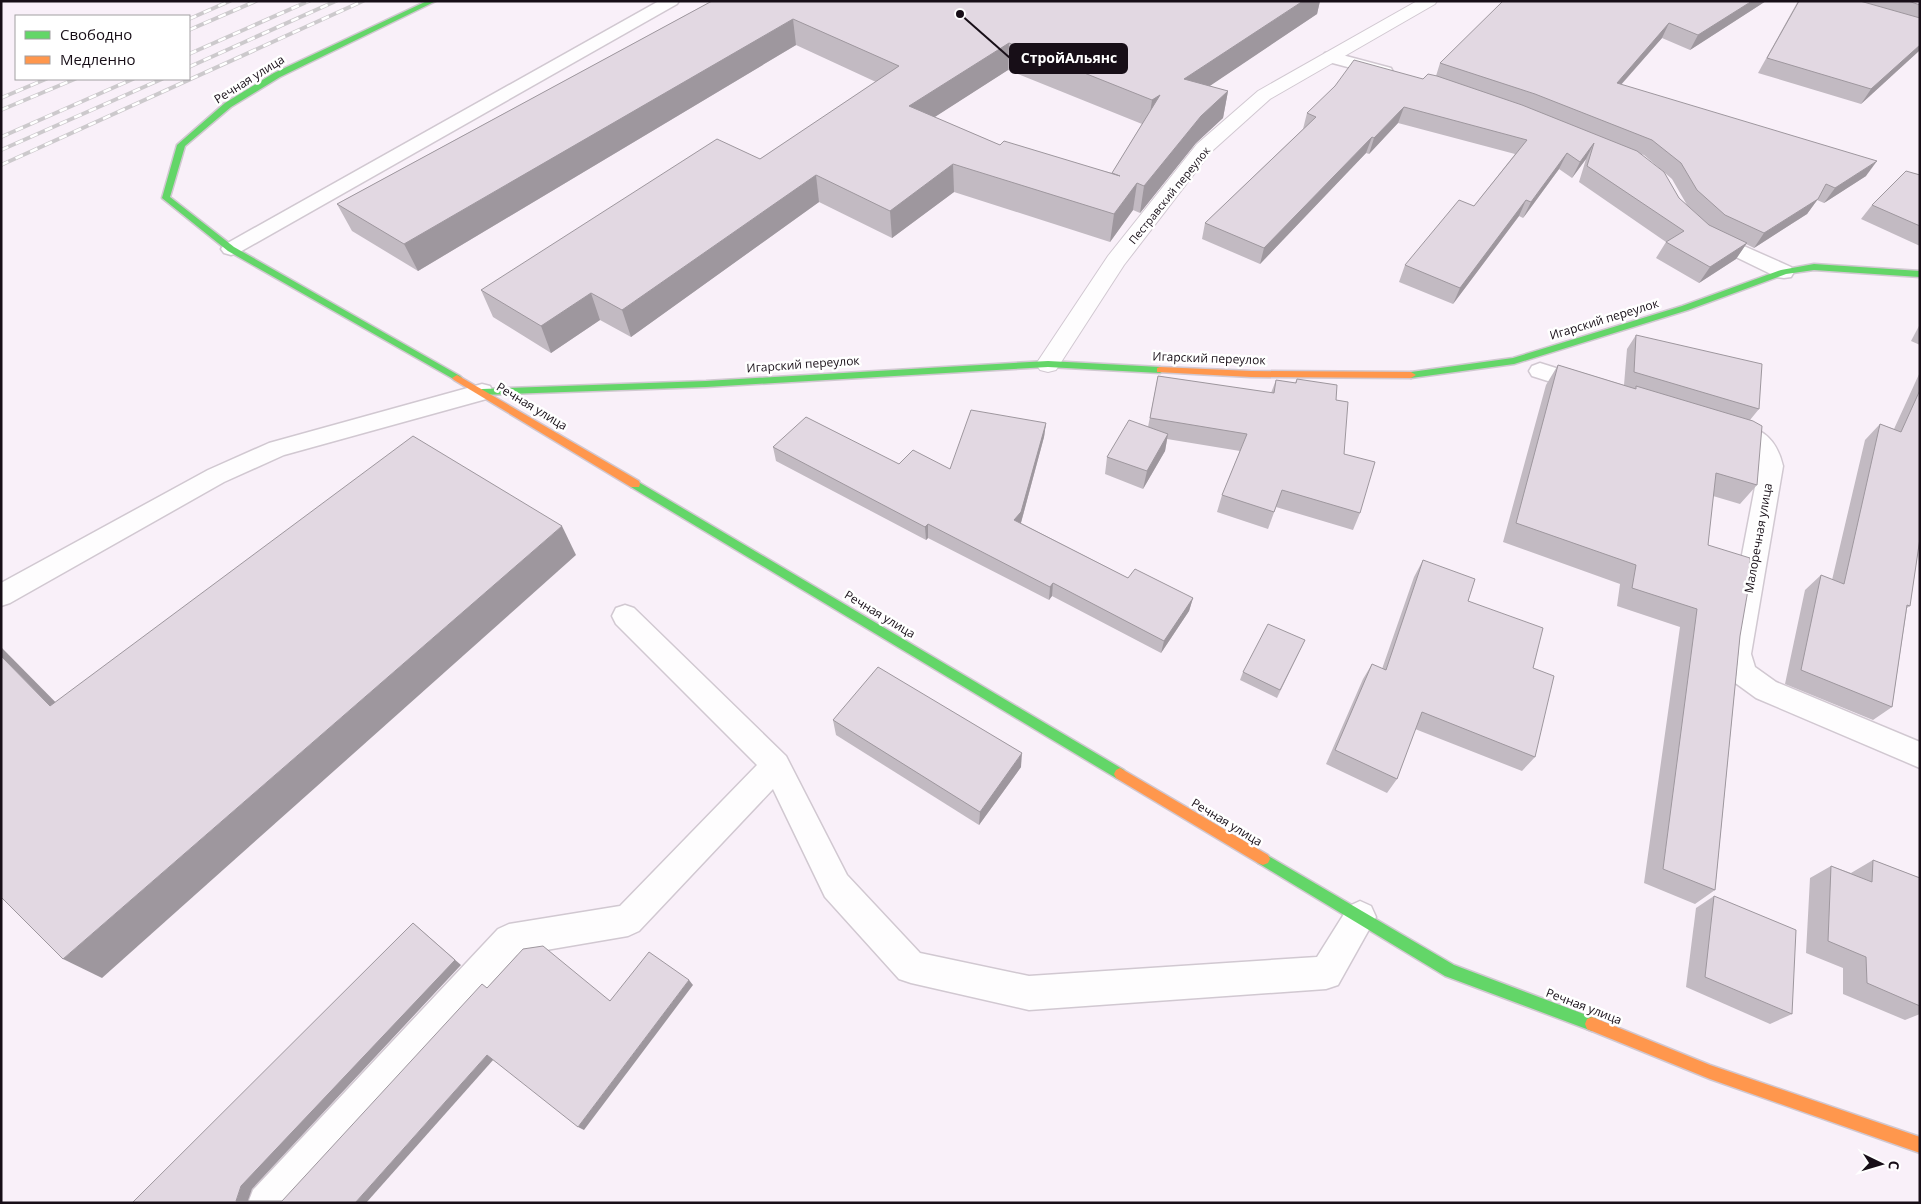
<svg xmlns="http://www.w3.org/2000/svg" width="1921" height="1204" viewBox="0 0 1921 1204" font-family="'Open Sans',sans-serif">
  <rect width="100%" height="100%" fill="#f9f0f9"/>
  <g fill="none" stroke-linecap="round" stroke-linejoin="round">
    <defs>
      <g id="lane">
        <path d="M659,1H679L677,4L238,253L231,255L224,253L221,249L224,245Z"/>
        <path d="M1331,52L1391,68L1393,72L1391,76L1385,77L1325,61L1323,57L1325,53Z"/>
        <path d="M1710,231L1791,267L1794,272L1791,277L1784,278L1777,277L1703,241L1700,237L1703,233Z"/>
        <path d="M1540,363L1594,380L1597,385L1594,390L1586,393L1532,376L1529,371L1532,366Z"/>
        <path d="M482,384L490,386L493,392L490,398L284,455L224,482L10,603L1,606V583L208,470L269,443Z"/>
        <path d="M1729,420C1758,428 1775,433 1783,466L1751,654L1755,667L1776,682L1920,742V768L1756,698L1734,682L1723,654L1759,466C1752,432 1728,447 1717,428L1721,422Z"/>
        <path d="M625,605L634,608L786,756L847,875L920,953L1029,976L1317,957L1349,906L1360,901L1371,906L1376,917L1338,985L1326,989L1029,1010L911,983L899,979L825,897L773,789L639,931L628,936L517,955L291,1203H248L253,1190L498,929L509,924L620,906L757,765L616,624L612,616L616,608Z"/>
      </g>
      <path id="street" d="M1417,1H1437L1435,4L1270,99L1211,152L1124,265L1056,370L1048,372L1040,370L1036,364L1108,256L1197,144L1258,91Z"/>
      <g id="fast">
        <path d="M427,1H436L280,77L231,107L185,146L170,197L234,247L460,376L462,378L457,381L228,251L162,198L177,145L225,103L274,73Z"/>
        <path d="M1814,264L1920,271V277L1814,270L1786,274L1688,310L1514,364L1411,378L1406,375L1411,372L1513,358L1682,306L1781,270Z"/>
        <path d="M1048,361L1160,367L1165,370L1160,373L1048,367L706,387L482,395L477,392L482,389L706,381Z"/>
        <path d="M635,480L1124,770L1126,774L1124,778L1120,780L1116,778L631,487L630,484Z"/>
        <path d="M1263,853L1454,965L1597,1019L1599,1024L1597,1029L1592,1031L1445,976L1258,863L1256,859L1258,855Z"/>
      </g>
      <g id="slow">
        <path d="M1160,367L1251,371L1411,372L1416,375L1411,378L1251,377L1157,372V368Z"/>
        <path d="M457,375L639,481L640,484L639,487H631L454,380L452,378Z"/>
        <path d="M1120,768L1268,855L1270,859L1268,863L1263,865L1258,863L1116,778L1114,774L1116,770Z"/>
        <path d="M1592,1017L1710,1065L1920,1137V1153L1710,1079L1587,1029L1585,1024L1587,1019Z"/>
      </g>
    </defs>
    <use href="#lane" stroke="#d1c8d1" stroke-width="3"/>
    <use href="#street" stroke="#d1c8d1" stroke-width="2"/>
    <use href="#fast" stroke="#d1c8d1" stroke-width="3"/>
    <use href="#slow" stroke="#d1c8d1" stroke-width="3"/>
    <use href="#lane" fill="#fefdfe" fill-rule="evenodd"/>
    <use href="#street" fill="#fefdfe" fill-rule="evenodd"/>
    <use href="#fast" fill="#63d668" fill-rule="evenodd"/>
    <use href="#slow" fill="#ff974d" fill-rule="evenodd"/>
    <defs>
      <g id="rail">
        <path d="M189,19L230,1"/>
        <path d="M189,30L256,1"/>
        <path d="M189,54L309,1"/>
        <path d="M189,67L336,1"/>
        <path d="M1,98L46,79"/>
        <path d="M1,110L75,79"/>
        <path d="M1,137L133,79"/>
        <path d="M1,150L162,79"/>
        <path d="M1,165L363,1"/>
      </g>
    </defs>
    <use href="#rail" stroke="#ccc9cc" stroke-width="4"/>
    <use href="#rail" stroke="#fff" stroke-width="2.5" stroke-dasharray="8" stroke-linecap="butt"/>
  </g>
  <g fill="#c2bac2" fill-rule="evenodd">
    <path d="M712,1H1320L1317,14L1209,86L1228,91L1223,118L1196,143L1140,213L1133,210L1110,242L954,192L892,238L819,202L631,337L600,320L551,353L493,317L481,290L760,159L876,82L796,45L418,271L352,231L337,204ZM1008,70L1142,124L1112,173L1000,145L934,117Z"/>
    <path d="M1766,1L1690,50L1662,38L1621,85L1866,176L1824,203L1817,200L1807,214L1754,248L1746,244L1736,259L1699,283L1656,258L1666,242L1579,182L1586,159L1572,178L1559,169L1523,218L1519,216L1453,304L1399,282L1405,265L1474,206L1515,154L1398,123L1369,154L1366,153L1260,264L1202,239L1205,223L1303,129L1307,113L1436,76L1440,63ZM1641,154L1644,155L1672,179L1687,205L1710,226L1679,198Z"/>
    <path d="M1798,1H1920V50L1861,104L1758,73Z"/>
    <path d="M1920,175V246L1861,219L1872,205Z"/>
    <path d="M1920,324V345L1911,341Z"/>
    <path d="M1636,335L1759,409L1750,420L1757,485L1740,504L1713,496L1708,545L1740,636L1715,890L1695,904L1644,883L1680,627L1617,606L1620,584L1503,542L1546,385L1558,365L1624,385L1627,349Z"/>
    <path d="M1920,372V538L1910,606L1907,608L1892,707L1873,720L1785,684L1805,590L1821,575L1832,580L1865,440L1880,424L1894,429Z"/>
    <path d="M1158,376L1271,393L1276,380L1295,383L1297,379L1336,400L1344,454L1360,513L1353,530L1276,507L1268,529L1217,512L1222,495L1240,451L1167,439L1165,451L1143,489L1105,474L1107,457L1148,427Z"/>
    <path d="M1046,423L1044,437L1021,523L1128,578L1193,598L1189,611L1161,653L1052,596L1049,600L928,538L926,540L776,461L773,447L899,464L950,469Z"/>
    <path d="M1423,560L1468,601L1533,668L1535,757L1522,771L1415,729L1397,779L1387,793L1326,764L1363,679L1372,664L1382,669L1414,577Z"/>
    <path d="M1305,640L1277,698L1240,680L1243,672Z"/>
    <path d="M833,720L1021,767L979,825L836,735Z"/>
    <path d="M1873,860L1920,878V1014L1905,1020L1843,994V968L1806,953L1810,878L1831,866L1851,873Z"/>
    <path d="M1714,896L1792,1014L1770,1024L1686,987L1696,908Z"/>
  </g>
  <g fill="#9e979e">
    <path d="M1303,1H1320L1317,14L1180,106L1184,79Z"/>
    <path d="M1752,1H1766L1690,50L1698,35Z"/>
    <path d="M793,19L796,45L418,271L404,244Z"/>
    <path d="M1669,23L1662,38L1609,98L1617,83Z"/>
    <path d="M1009,43L1008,70L910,133L909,106Z"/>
    <path d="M1920,45V50L1861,104L1871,89Z"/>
    <path d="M1228,91L1223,118L1196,143L1140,213L1144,186L1201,116Z"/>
    <path d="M1160,95L1148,127L1152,100Z"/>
    <path d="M1404,107L1398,123L1369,154L1374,138Z"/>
    <path d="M1372,137L1366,153L1260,264L1264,248Z"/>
    <path d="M1594,143L1586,159L1572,178L1580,162Z"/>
    <path d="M1567,153L1559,169L1523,218L1531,202Z"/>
    <path d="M1877,161L1866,176L1824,203L1835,188Z"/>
    <path d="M953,164L954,192L892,238L890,211Z"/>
    <path d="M816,175L819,202L631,337L622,310Z"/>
    <path d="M1137,183L1133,210L1110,242L1114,214Z"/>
    <path d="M1818,199L1807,214L1754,248L1764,233Z"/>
    <path d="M1526,200L1519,216L1453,304L1460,288Z"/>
    <path d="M1747,243L1736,259L1699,283L1710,267Z"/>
    <path d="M591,293L600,320L551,353L541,326Z"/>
    <path d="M1046,423L1044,437L1020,526L1014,520Z"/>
    <path d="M1168,434L1165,451L1143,489L1147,471Z"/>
    <path d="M928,524V538L926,540L925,527Z"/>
    <path d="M562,526L576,555L102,978L63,959Z"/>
    <path d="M1053,583L1052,596L1049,600L1050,587Z"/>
    <path d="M1193,598L1189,611L1161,653L1164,641Z"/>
    <path d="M1,647L85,732L50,706L1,656Z"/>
    <path d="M1022,753L1021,767L979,825L980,812Z"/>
    <path d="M413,923L461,965L252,1189L247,1203L236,1201L241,1186Z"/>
    <path d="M689,980L693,985L584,1130L578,1127Z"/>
    <path d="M487,1055L494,1059L366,1203H355Z"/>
  </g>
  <g fill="#e2d8e2" stroke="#9e979e" fill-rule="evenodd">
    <path d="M712,1H1303L1184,79L1228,91L1201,116L1144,186L1137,183L1114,214L953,164L890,211L816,175L622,310L591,293L541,326L481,290L717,139L760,159L899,66L793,19L404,244L337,204ZM1009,43L1152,100L1160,95L1112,173L1120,176L1004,141L1000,145L909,106Z"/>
    <path d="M1503,1H1752L1698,35L1669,23L1617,83L1877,161L1835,188L1826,184L1818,199L1764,233L1725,215L1697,190L1681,163L1652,140L1535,94L1440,63Z"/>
    <path d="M1799,1H1860L1920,18V45L1871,89L1767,58Z"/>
    <path d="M1908,1H1920V5Z"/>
    <path d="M1354,60L1423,79L1428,74L1437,76L1522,105L1637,151L1664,172L1679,198L1709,225L1747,243L1710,267L1666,242L1684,231L1587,166L1594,143L1580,162L1567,153L1531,202L1526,200L1460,288L1405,265L1459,200L1474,206L1527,140L1404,107L1374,138L1372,137L1264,248L1205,223L1316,117L1307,113L1335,86Z"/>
    <path d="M1906,171L1920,175V226L1872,205Z"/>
    <path d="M1636,335L1762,364L1759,409L1634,372Z"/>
    <path d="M1558,365L1636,389V386L1753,421L1762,426L1757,485L1716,473L1708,545L1750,558L1748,590L1740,636L1715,890L1663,869L1697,609L1632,588L1636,565L1516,523Z"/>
    <path d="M1158,376L1274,393L1276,380L1296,383L1297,379L1337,385L1336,400L1348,402L1344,454L1375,462L1360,513L1282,490L1274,512L1222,495L1247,434L1150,418Z"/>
    <path d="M1920,390V538L1910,606L1907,605L1892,707L1801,670L1821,575L1844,584L1880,424L1901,432Z"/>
    <path d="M971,410L1046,423L1021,512L1014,520L1128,578L1135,569L1193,598L1164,641L1053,583L1050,587L928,524L925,527L773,447L806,417L899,464L913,450L950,469Z"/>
    <path d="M1129,420L1168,434L1147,471L1107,457Z"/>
    <path d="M413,436L562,526L63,959L1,897V656L50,706Z"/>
    <path d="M1423,560L1475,579L1468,601L1543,628L1533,668L1554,676L1535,757L1422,712L1397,779L1335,750L1372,664L1386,670Z"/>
    <path d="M1268,624L1305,640L1280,690L1243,672Z"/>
    <path d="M878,667L1022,753L980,812L833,720Z"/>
    <path d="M1873,860L1920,878V1006L1867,983L1866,957L1828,941L1831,866L1872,882Z"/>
    <path d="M1714,896L1796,930L1792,1014L1705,977Z"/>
    <path d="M413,923L455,960L241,1186L236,1201H282L482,984L487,988L523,949L543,946L610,1001L649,952L689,980L578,1127L487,1055L355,1203H132Z"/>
  </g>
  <g text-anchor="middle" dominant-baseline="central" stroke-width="5" stroke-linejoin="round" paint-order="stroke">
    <g font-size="11" fill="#170e17" stroke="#fff">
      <text transform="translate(1169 195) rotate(-51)">Пестравский переулок</text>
    </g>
    <g font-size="12" fill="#170e17" stroke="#fff">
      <text transform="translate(249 79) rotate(-32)">Речная улица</text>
      <text transform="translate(1604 319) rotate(-17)">Игарский переулок</text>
      <text transform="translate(1209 358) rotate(2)">Игарский переулок</text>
      <text transform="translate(803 364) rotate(-4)">Игарский переулок</text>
      <text transform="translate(532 406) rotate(31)">Речная улица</text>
      <text transform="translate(1758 538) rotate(-80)">Малоречная улица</text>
      <text transform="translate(880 614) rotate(31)">Речная улица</text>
      <text transform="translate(1227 822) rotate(31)">Речная улица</text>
      <text transform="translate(1584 1006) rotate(21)">Речная улица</text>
    </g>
  </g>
  <path fill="none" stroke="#170e17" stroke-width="2" d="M960 14L1010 58"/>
  <circle fill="#170e17" stroke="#fff" stroke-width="2" cx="960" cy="14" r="5"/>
  <rect fill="#170e17" stroke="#170e17" stroke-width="2" x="1010" y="44" width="117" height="29" rx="5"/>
  <g font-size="14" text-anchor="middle" font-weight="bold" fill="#fff">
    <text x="1069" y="63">СтройАльянс</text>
  </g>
  <rect width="1921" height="1204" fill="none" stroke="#170e17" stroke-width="5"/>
  <rect x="15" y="15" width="175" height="65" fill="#ffffff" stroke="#a29fa2"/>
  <rect x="25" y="31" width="25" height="8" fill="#63d668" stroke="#a29fa2"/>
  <text x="60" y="40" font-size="15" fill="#170e17">Свободно</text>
  <rect x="25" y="56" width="25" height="8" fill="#ff974d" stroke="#a29fa2"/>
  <text x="60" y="65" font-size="15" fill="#170e17">Медленно</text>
  <g transform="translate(1881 1164) rotate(95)" stroke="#ffffff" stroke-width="4" paint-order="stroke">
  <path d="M0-4L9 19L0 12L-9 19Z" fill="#170e17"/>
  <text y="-8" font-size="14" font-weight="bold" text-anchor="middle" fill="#170e17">С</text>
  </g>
</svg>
